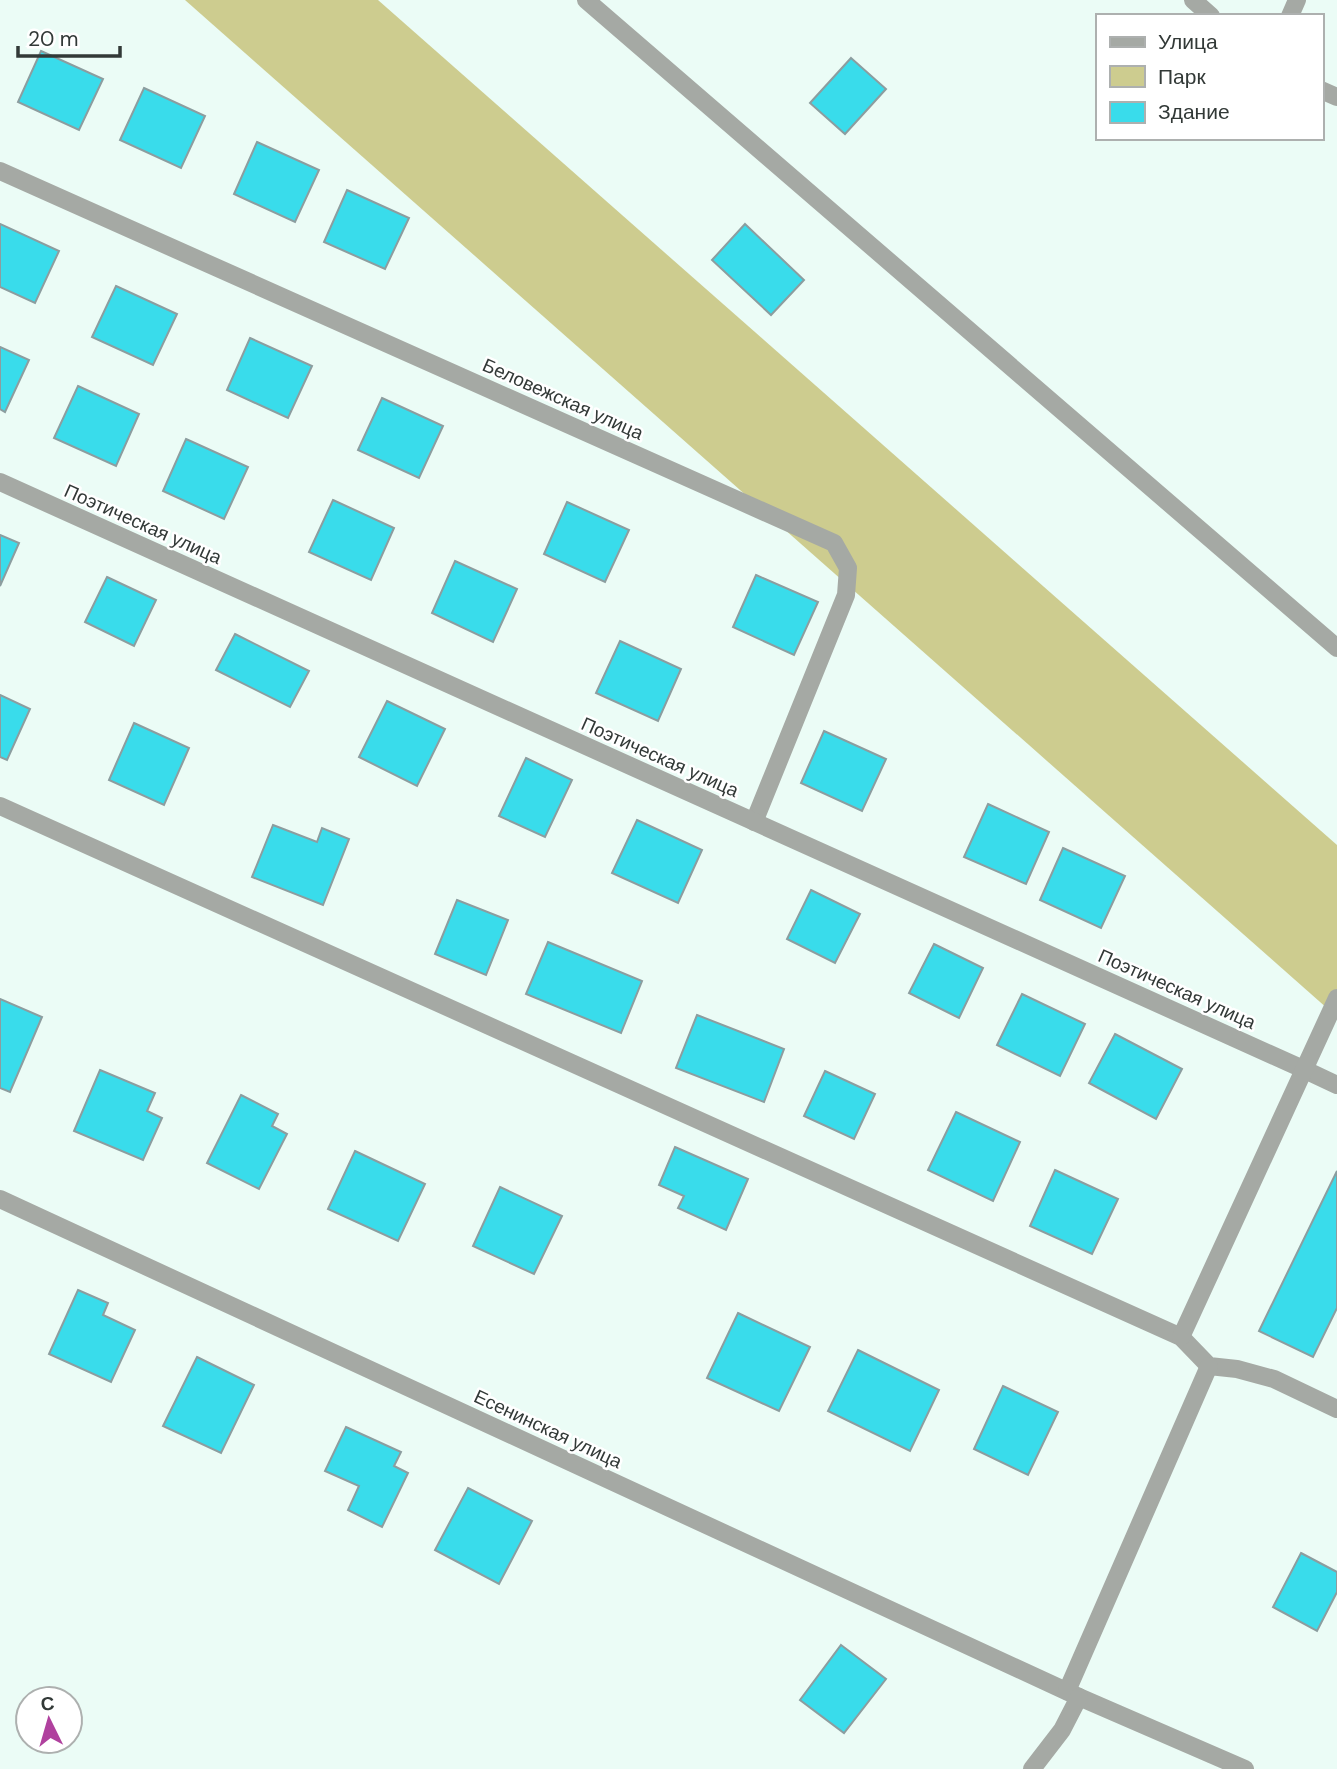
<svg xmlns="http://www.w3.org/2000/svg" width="1337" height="1769" viewBox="0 0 1337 1769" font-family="'DM Sans',sans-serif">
  <rect width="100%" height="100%" fill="#ebfcf6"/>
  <path fill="#cdcc8f" d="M185,0H378L1337,845V1017Z"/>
  <g fill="#39dceb" stroke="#8c9d9f" stroke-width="2">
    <path d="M41,51L103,79L79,130L18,102Z"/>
    <path d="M851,58L886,89L845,134L810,103Z"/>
    <path d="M144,88L205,116L181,168L120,140Z"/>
    <path d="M257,142L319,170L295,222L234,194Z"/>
    <path d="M347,190L409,218L385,269L324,242Z"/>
    <path d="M0,224L59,251L35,303L0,287Z"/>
    <path d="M745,224L804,280L771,315L712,260Z"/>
    <path d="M116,286L177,314L153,365L92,337Z"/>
    <path d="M250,338L312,366L288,418L227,390Z"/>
    <path d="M0,347L29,360L5,412L0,409Z"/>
    <path d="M78,386L139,414L116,466L54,438Z"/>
    <path d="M382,398L443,426L419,478L358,450Z"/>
    <path d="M186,439L248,467L224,519L163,491Z"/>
    <path d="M333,500L394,528L371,580L309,552Z"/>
    <path d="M567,502L629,530L605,582L544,554Z"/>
    <path d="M0,535L19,543L0,586Z"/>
    <path d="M455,561L517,589L493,642L432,613Z"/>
    <path d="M756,575L818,602L794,655L733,627Z"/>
    <path d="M107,577L156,600L134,646L85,622Z"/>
    <path d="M235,634L309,671L290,707L216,670Z"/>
    <path d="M620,641L681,669L658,721L596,693Z"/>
    <path d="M0,695L30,709L7,760L0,757Z"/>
    <path d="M387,701L445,729L417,786L359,757Z"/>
    <path d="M134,723L189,748L164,805L109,780Z"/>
    <path d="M824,731L886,759L862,811L801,783Z"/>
    <path d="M526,758L572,780L545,837L499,816Z"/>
    <path d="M988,804L1049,832L1026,884L964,857Z"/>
    <path d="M637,820L702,850L678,903L612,873Z"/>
    <path d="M273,825L317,842L322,828L349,839L323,905L252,877Z"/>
    <path d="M1063,848L1125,876L1101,928L1040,900Z"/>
    <path d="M811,890L860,914L835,963L787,939Z"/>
    <path d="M457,900L508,920L486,975L435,954Z"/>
    <path d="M548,942L642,981L621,1033L526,994Z"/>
    <path d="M934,944L983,968L959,1018L909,993Z"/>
    <path d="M1022,994L1085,1024L1060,1076L997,1045Z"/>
    <path d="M0,999L42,1017L10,1092L0,1088Z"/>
    <path d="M697,1015L784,1049L764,1102L676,1068Z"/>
    <path d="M1115,1034L1182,1069L1156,1119L1089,1083Z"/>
    <path d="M100,1070L155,1093L147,1111L162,1118L143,1160L74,1131Z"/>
    <path d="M825,1071L875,1094L854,1139L804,1116Z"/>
    <path d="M241,1095L278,1114L272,1126L287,1134L259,1189L207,1163Z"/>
    <path d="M956,1112L1020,1142L993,1201L928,1170Z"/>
    <path d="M675,1147L748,1179L726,1230L678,1208L684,1196L659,1185Z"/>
    <path d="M355,1151L425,1184L398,1241L328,1209Z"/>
    <path d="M1055,1170L1118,1199L1092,1254L1030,1226Z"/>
    <path d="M1337,1171V1308L1313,1357L1259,1331Z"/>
    <path d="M500,1187L562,1216L534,1274L473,1246Z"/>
    <path d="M78,1290L108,1303L103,1315L135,1330L111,1382L49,1354Z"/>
    <path d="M738,1313L810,1347L779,1411L707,1378Z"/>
    <path d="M858,1350L939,1390L910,1451L828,1411Z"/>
    <path d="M197,1357L254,1385L221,1453L163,1426Z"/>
    <path d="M1003,1386L1058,1412L1028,1475L974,1449Z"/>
    <path d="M346,1427L401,1452L394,1466L408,1473L382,1527L348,1510L359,1486L325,1471Z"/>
    <path d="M468,1488L532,1521L499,1584L435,1550Z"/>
    <path d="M1301,1553L1337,1572V1592L1317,1631L1273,1607Z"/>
    <path d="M841,1645L886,1679L844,1733L800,1700Z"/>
  </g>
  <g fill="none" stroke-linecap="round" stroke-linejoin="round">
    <path stroke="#a5a9a4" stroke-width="18" d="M1303,1069L1337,1085"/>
    <g stroke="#a5a9a4" stroke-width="18">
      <path d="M586,0L1337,648"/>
      <path d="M1193,0L1211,16"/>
      <path d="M1290,16L1297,0"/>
      <path d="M1321,90L1337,97"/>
      <path d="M0,171L834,543L848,568L846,595L754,822"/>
      <path d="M0,482L1303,1069"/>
      <path d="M0,806L1181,1337L1209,1366L1237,1369L1274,1379L1337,1409"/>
      <path d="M0,1199L1079,1697L1245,1769"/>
      <path d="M1181,1337L1337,998"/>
      <path d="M1067,1691L1209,1366"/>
      <path d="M1032,1769L1062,1730L1079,1697"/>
    </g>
  </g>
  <g text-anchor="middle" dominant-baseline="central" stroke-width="5" stroke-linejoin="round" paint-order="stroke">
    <g font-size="19" fill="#323937" stroke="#fff">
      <text transform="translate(563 399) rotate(24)">Беловежская улица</text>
      <text transform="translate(143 524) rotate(24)">Поэтическая улица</text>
      <text transform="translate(660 757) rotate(24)">Поэтическая улица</text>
      <text transform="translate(1177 989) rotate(24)">Поэтическая улица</text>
      <text transform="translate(548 1429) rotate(25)">Есенинская улица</text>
    </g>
  </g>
  <rect x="1096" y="14" width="228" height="126" fill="#ffffff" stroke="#adb0af" stroke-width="2"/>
  <rect x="1110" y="37" width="35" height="10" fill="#a5a9a4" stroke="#adb0af" stroke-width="2"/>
  <text x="1158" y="49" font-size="21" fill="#323937">Улица</text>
  <rect x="1110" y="66" width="35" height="21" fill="#cdcc8f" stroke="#adb0af" stroke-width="2"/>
  <text x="1158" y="84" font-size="21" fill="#323937">Парк</text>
  <rect x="1110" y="102" width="35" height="21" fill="#39dceb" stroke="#adb0af" stroke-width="2"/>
  <text x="1158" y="119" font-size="21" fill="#323937">Здание</text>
  <g transform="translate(49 1720) rotate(355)"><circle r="33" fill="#ffffff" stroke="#adb0af" stroke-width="2"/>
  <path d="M0-5L12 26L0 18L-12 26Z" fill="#b0419e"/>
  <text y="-10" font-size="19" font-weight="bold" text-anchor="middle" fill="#323937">С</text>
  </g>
  <path d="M18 46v10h102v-10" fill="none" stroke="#323937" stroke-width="3.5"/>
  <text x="28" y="46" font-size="21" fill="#323937" stroke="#ffffff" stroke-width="5" paint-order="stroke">20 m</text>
</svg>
